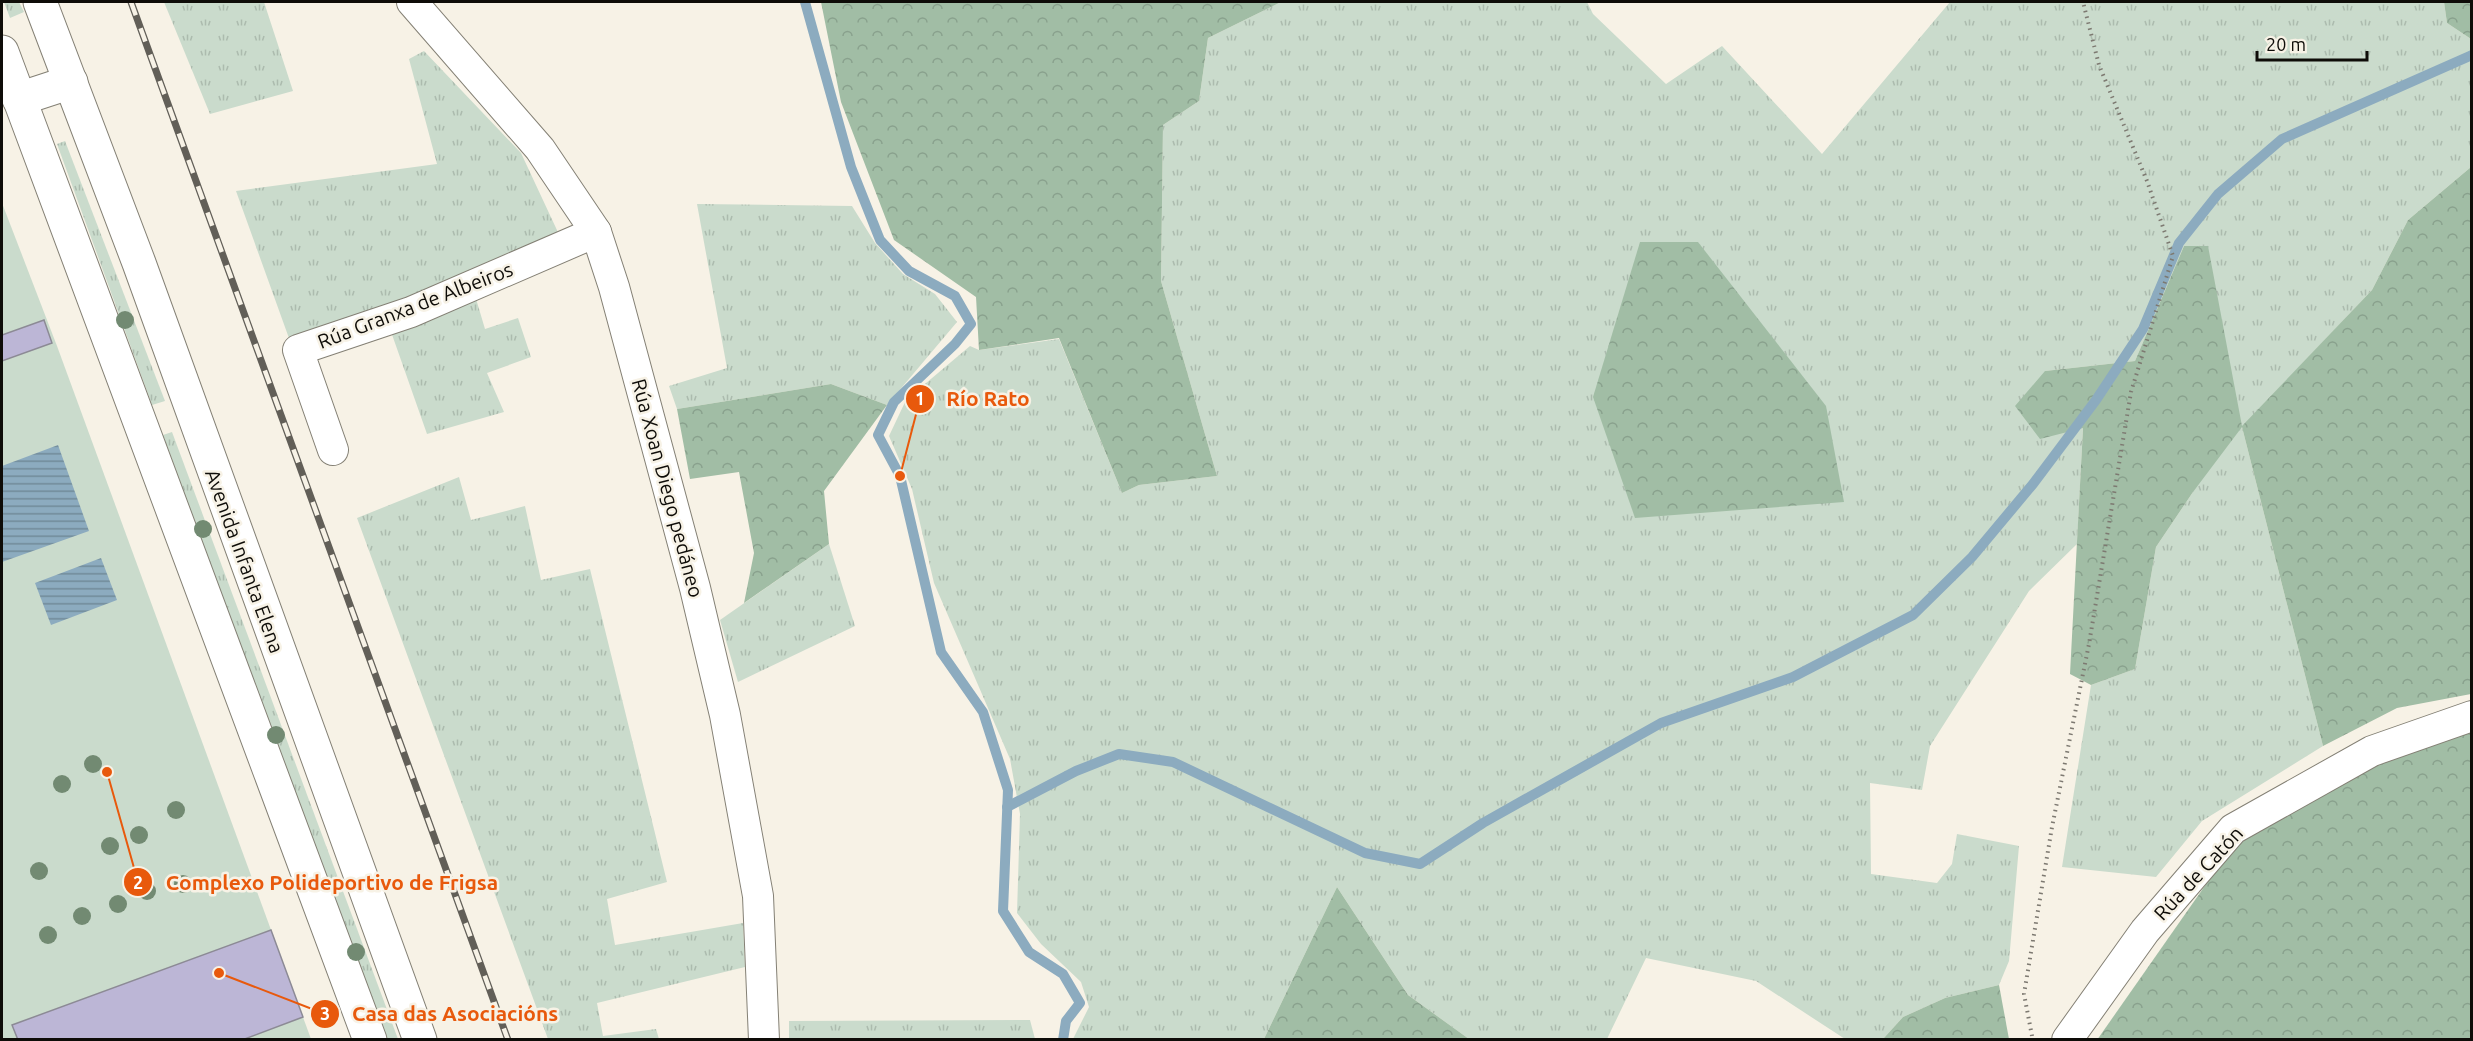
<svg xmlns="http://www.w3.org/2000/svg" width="2473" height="1041" viewBox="0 0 2473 1041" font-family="Ubuntu,sans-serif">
  <defs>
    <pattern id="grass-tufts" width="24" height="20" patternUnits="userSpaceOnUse" patternTransform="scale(1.5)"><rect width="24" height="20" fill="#cadbcc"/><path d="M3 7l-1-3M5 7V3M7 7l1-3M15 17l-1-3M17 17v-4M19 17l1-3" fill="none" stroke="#acbbae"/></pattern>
    <pattern id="forest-crowns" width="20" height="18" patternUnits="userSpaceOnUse" patternTransform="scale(1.5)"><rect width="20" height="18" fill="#a1bda5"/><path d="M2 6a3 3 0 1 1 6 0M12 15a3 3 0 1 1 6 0" fill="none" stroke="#89a18d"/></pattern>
    <pattern id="water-rules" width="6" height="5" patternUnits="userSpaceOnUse" patternTransform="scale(1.5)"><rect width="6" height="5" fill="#8cabbf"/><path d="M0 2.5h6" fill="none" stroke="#718a99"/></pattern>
  </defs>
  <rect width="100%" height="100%" fill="#f7f2e6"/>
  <g fill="url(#grass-tufts)">
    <path d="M4,2H19L24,12L10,18Z"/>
    <path d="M164,2H264L293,91L210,114Z"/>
    <path d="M1281,2H1587L1593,14L1666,84L1722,46L1822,154L1950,2H2444L2447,23L2471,39V167L2408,220L2372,290L2242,427L2323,746L2202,821L2156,877L2062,867L2091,685L2135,669L2156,547L2193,492L2207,246H2184L2135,361L2045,371L2083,427L2077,544L2029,591L1930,746L1922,790L1870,783L1871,874L1937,883L1952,864L1957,834L2019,846L2009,961L1999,985L1945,998L1903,1017L1883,1039H1845L1756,981L1646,958L1607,1039H1469L1408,995L1337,887L1264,1039H1073L1089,1007L1081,982L1041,944L1017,913L1020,814L1010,759L934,583L912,489L889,436L906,400L970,346L979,350L1059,339L1122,493L1139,485L1217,476L1161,281L1163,125L1199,101L1208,38Z"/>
    <path d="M424,51L521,153L563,243L290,341L236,191L437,164L409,59Z"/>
    <path d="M65,141L165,401L152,405L57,144Z"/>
    <path d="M697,204L852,206L875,243L903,274L935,294L957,322L887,405L831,384L677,409L669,386L727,368Z"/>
    <path d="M474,292L485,329L518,318L531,357L487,373L504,412L427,434L389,326Z"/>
    <path d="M172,432L398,1039H384L163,435Z"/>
    <path d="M459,477L471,520L525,506L541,580L590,569L667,882L607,899L615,945L743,923L745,967L597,1003L603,1036L656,1029L659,1039H548L357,518Z"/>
    <path d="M829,544L855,626L738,682L720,620Z"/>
    <path d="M1030,1020L1035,1039H789V1021Z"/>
  </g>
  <g fill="url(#forest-crowns)">
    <path d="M821,2H1281L1208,38L1199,101L1163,125L1161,281L1217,476L1139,485L1122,493L1059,338L979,350L976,297L894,240L841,102Z"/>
    <path d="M2444,2H2471V39L2447,23Z"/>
    <path d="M2471,167V694L2397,708L2323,746L2242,427L2193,492L2156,547L2135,669L2091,685L2070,674L2083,428L2040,439L2015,406L2045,371L2135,361L2184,246H2208L2242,426L2372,290L2408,220Z"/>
    <path d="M1640,242H1698L1826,406L1844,502L1635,518L1593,397Z"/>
    <path d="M831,384L887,405L824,491L829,544L744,603L754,553L739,472L690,479L677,409Z"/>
    <path d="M2471,730V1039L2097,1040L2237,840L2377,763Z"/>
    <path d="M1337,887L1408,995L1469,1039H1264Z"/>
    <path d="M1999,985L2009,1039H1883L1903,1017L1945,998Z"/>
  </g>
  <path fill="#cadbcc" d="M2,203L57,346L311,1039H2Z"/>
  <g fill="url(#water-rules)">
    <path d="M58,445L89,531L2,562V466Z"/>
    <path d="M101,558L117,600L51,625L35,583Z"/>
  </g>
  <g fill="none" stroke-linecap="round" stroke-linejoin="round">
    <g stroke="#8cabbf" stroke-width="10">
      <path d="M805,2L851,167L880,240L909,271L955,296L971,324L955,344L894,402L878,435L900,476L941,652L983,712L1008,790L1003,911L1029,952L1063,974L1080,1003L1066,1021L1063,1040"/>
      <path d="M1007,807L1076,771L1119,754L1173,762L1365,853L1420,864L1483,823L1661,723L1793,677L1913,615L1972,557L2033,484L2096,400L2143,329L2179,243L2218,194L2282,139L2472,55"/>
    </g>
  </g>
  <g fill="#bcb6d6" stroke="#8c8a95" stroke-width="1.5">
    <path d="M44,320L52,343L2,361V335Z"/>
    <path d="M271,930L303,1017L242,1040H18L12,1025Z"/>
  </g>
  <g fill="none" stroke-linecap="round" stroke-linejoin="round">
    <defs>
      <g id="minor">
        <path d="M412,2L540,149L596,232L614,287L695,588L725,715L758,896L764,1040"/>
        <path d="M333,450L298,350L411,312L596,232"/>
        <path d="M2067,1040L2145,931L2233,829L2372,751L2472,716"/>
      </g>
      <g id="tertiary">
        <path d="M40,2L139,263L420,1040"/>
        <path d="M2,52L370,1040"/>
        <path d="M19,99L71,82"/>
      </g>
    </defs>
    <use href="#minor" stroke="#848075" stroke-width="32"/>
    <use href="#tertiary" stroke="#848075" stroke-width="35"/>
    <path stroke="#7d7971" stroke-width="4" stroke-dasharray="1.5 4.5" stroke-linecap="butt" d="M2032,1036L2024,994L2052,827L2089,644L2131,392L2173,256L2147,181L2099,65L2083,2"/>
    <use href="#minor" stroke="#fff" stroke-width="30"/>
    <use href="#tertiary" stroke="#fff" stroke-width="33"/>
    <defs>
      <path id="rail" d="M131,2L508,1040"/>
    </defs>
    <use href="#rail" stroke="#625f58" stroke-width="7"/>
    <use href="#rail" stroke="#f7f2e6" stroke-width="4.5" stroke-dasharray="14" stroke-linecap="butt"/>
  </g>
  <g fill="#728a72">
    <circle cx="125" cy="320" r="9"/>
    <circle cx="203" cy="529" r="9"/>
    <circle cx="276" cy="735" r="9"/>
    <circle cx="93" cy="764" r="9"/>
    <circle cx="62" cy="784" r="9"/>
    <circle cx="176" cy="810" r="9"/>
    <circle cx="139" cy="835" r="9"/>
    <circle cx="110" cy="846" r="9"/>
    <circle cx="39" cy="871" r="9"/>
    <circle cx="183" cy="884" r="9"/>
    <circle cx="147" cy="891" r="9"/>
    <circle cx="118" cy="904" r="9"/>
    <circle cx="82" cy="916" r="9"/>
    <circle cx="48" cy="935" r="9"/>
    <circle cx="356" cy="952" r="9"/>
  </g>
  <g text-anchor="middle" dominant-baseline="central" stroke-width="5" stroke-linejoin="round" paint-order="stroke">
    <g font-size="20" fill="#0e0c08" stroke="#f7f2e6">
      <text transform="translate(415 305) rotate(-21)">Rúa Granxa de Albeiros</text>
      <text transform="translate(668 488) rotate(75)">Rúa Xoan Diego pedáneo</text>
      <text transform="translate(245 561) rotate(70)">Avenida Infanta Elena</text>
      <text transform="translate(2198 873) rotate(-47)">Rúa de Catón</text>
    </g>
  </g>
  <path fill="none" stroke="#e8590c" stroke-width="2" d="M900 476L920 399M107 772L138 882M219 973L325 1014"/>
  <g fill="#e8590c" stroke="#f7f2e6" stroke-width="2">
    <circle cx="900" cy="476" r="6"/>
    <circle cx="107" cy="772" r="6"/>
    <circle cx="219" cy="973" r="6"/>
    <circle cx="920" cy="399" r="15"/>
    <circle cx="138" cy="882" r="15"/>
    <circle cx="325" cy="1014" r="15"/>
  </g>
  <g font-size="18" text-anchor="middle" font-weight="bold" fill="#fff">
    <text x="920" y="405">1</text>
    <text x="138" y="889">2</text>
    <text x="325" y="1020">3</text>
  </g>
  <g font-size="21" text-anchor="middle" font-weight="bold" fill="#e8590c" stroke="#f7f2e6" stroke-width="5" stroke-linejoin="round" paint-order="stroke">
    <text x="988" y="406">Río Rato</text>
    <text x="332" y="890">Complexo Polideportivo de Frigsa</text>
    <text x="455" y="1021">Casa das Asociacións</text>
  </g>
  <rect width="2473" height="1041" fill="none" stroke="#0e0c08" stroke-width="6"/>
  <path d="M2257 51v9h110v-9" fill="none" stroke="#0e0c08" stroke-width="3"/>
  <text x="2266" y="51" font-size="18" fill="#0e0c08" stroke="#f7f2e6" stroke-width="4.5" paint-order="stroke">20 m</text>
</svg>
